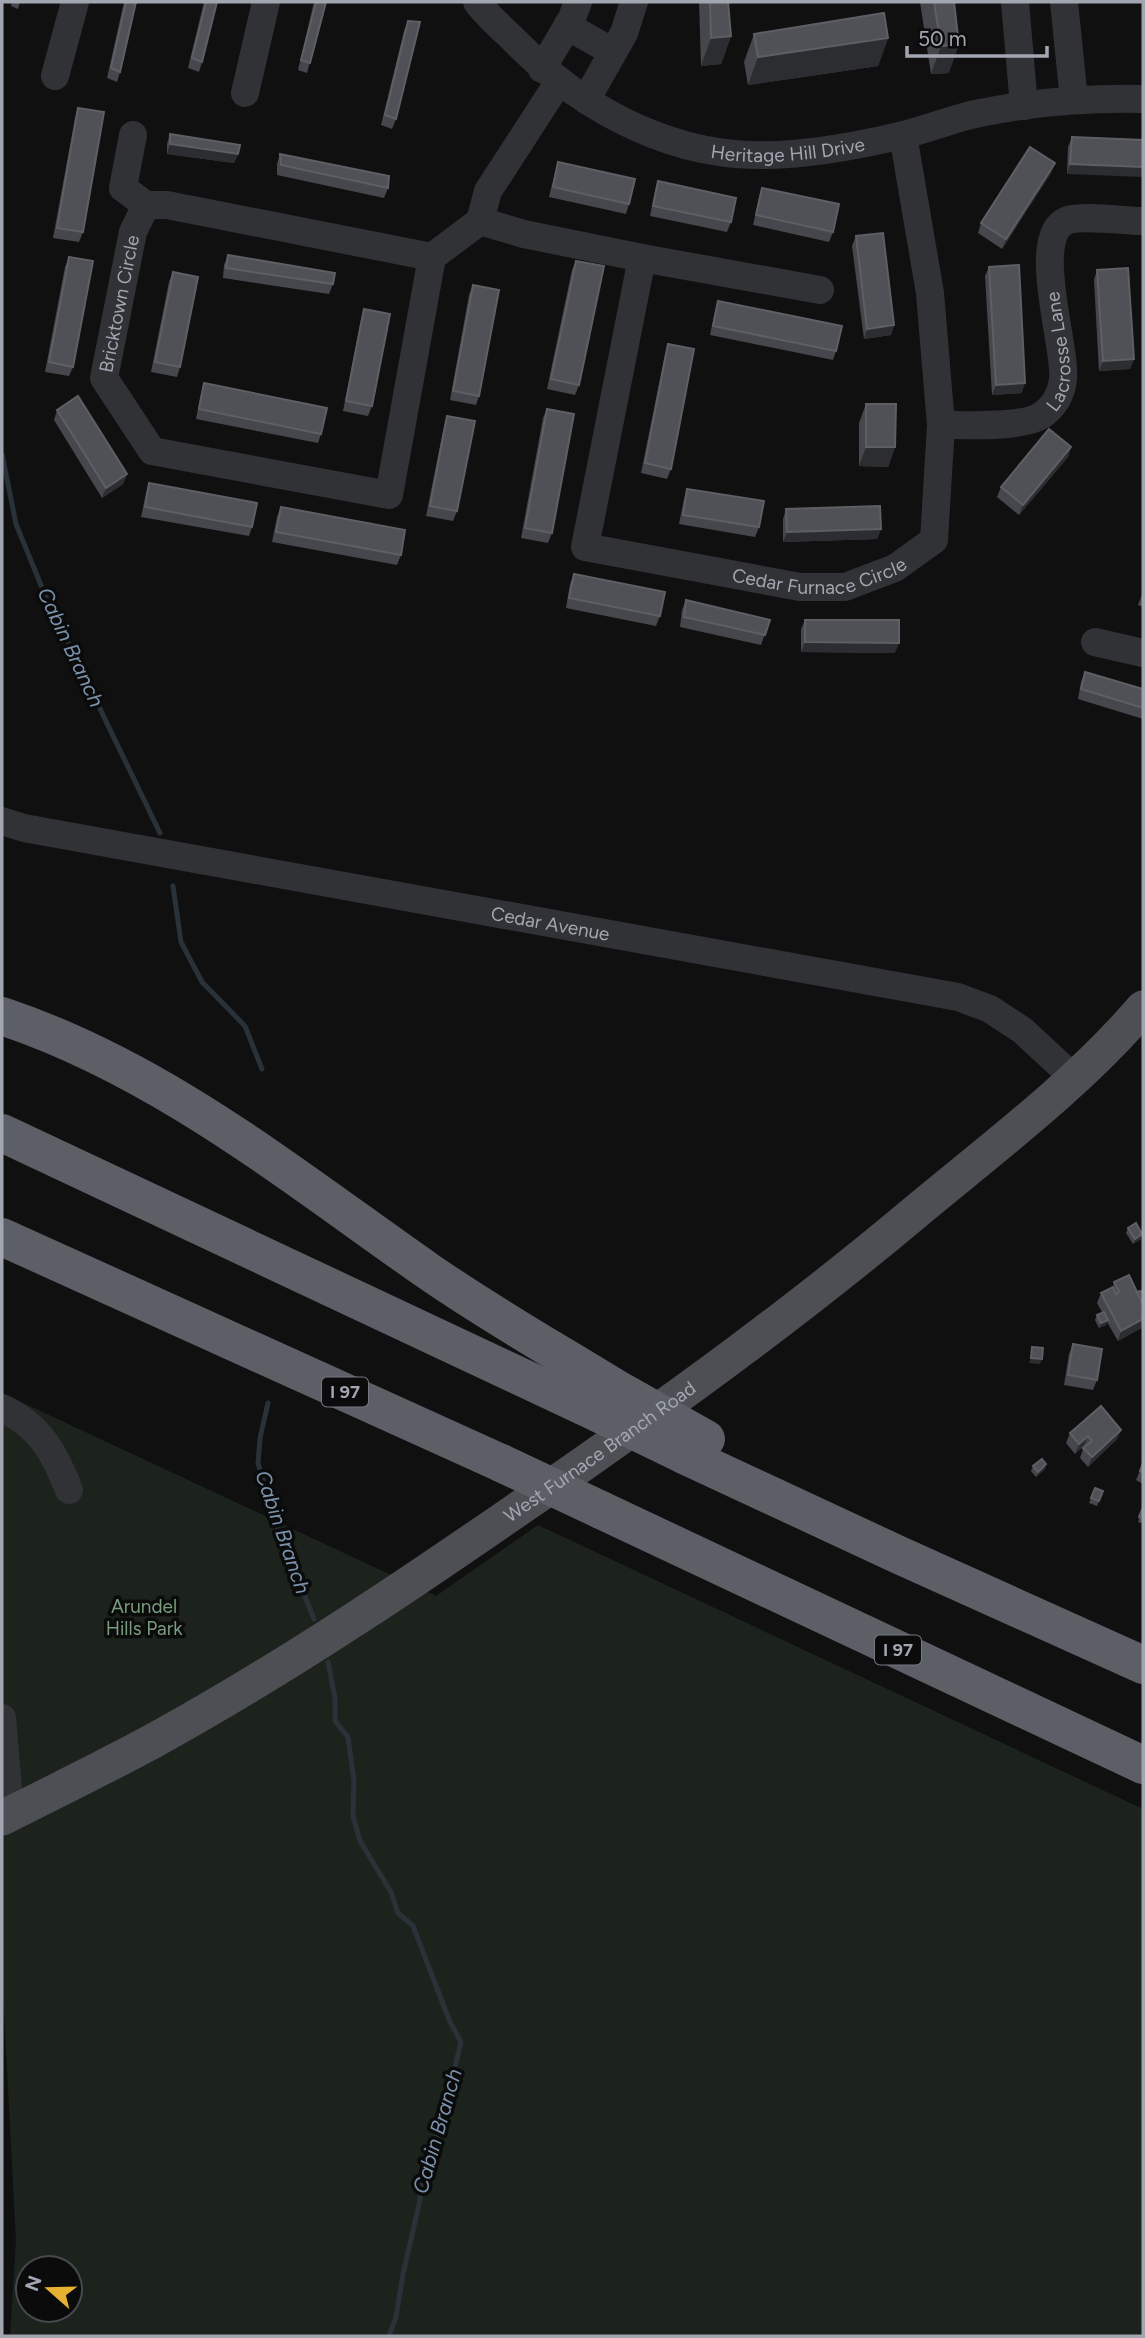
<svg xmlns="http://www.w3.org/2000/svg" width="1145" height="2338" viewBox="0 0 1145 2338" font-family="Figtree,sans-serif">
  <rect width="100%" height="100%" fill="#101011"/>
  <path fill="#1c231d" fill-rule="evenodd" d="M2,1393L436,1596L538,1525L1143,1809V2336H10L16,2240L2,1975ZM28,2268H70V2310H28Z"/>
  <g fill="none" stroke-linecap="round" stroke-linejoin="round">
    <g stroke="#2a3239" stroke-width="5">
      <path d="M2,454L16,524L45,595L160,833"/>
      <path d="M173,886L181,942L202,982L245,1026L262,1069"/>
      <path d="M268,1403L260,1438L258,1463L279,1533L314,1619"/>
      <path d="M328,1662L335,1698V1721L348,1737L354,1781L353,1816L360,1841L391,1892L398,1913L413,1926L450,2022L461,2042L441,2125L422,2174L420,2200L403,2274L396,2317L389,2336"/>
    </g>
    <g stroke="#313236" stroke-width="28">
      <path id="s1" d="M477,2C486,14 498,25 510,36C536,63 559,83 591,103C629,127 675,146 719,152C774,161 849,148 903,135C929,129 954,118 980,113C1033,102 1089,98 1143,99"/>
      <path d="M1015,2L1024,106"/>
      <path d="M1064,2L1074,100"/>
      <path d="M567,26L613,52"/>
      <path d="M542,69L572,18L578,2"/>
      <path d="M55,76L75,2"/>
      <path d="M245,93L266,2"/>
      <path d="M586,100L624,33L634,2"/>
      <path d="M133,135L123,188L146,205"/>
      <path id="s2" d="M480,221L524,234L642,258L585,547L800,587H845L895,568L934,540L941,425L930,293L903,135"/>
      <path id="s3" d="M432,257L389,495L152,451L104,378L133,232L146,205H167L432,257L480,221L488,191L558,83"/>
      <path d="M642,258L820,290"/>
      <path id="s4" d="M941,425C964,425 1024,428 1042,415C1054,407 1062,393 1063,379C1067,348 1028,234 1068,220C1084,215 1125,221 1143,221"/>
      <path d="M1095,642L1143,653"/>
      <path id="s5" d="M2,821L24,828L958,997L990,1009L1022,1030L1074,1078"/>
      <path d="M2,1408C40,1426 54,1452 69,1490"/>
      <path d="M2,1718L10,1814"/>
    </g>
    <path stroke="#4d4f55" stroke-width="35" id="s6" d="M2,1818C52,1793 103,1768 153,1741C295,1663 429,1571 563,1478C683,1394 800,1309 912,1215C991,1149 1076,1086 1143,1008"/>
    <g stroke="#5d5f67" stroke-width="38">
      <path d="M2,1016C161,1069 292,1176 428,1271C487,1312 550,1348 612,1386"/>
      <path d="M2,1133L583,1406"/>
      <path d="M2,1237L501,1463"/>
      <path d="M684,1455L899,1555L1143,1665"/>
      <path d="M601,1510L1143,1765"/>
    </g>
    <g stroke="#5d5f67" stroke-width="38">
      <path d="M612,1386L706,1439"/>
      <path d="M583,1406L684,1455"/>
      <path d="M501,1463L601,1510"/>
    </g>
  </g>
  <g fill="#46474c">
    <path d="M12,2H20L18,9L11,6Z"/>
    <path d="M124,2H136L120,72L117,82L107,78Z"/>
    <path d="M204,2H217L202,62L199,72L188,68Z"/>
    <path d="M314,2H326L307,73L298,70Z"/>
    <path d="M699,2H728L731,36L721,64L701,66Z"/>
    <path d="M920,2H954L949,73L931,74Z"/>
    <path d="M408,21L396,119L392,129L381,125L404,31Z"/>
    <path d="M754,34L888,38L878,66L748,85L744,62Z"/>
    <path d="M78,108L83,232L79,242L53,238L75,118Z"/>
    <path d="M170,134L238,154L234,163L167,154V144Z"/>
    <path d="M1072,137L1143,140L1067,174L1068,147Z"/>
    <path d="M280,154L388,188L384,198L277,175V164Z"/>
    <path d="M558,162L629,204L626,214L549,197L555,172Z"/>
    <path d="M1051,173L1002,249L978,233L981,223Z"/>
    <path d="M658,181L731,222L727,232L650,216L655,191Z"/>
    <path d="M762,188L833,232L829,242L753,225L759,198Z"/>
    <path d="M856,236L894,325L891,335L864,339L852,246Z"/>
    <path d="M228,255L333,284L329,294L223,278L224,265Z"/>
    <path d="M69,257L73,367L69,376L45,372L65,267Z"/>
    <path d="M576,261L579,385L575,395L547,389L572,270Z"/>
    <path d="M989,267L1022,393L992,395L985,276Z"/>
    <path d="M1097,270L1134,359L1130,369L1099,371L1094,280Z"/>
    <path d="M173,272L180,367L177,377L151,372L169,282Z"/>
    <path d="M473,285L479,396L476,405L450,400L469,295Z"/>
    <path d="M718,301L836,351L833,360L710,335L715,311Z"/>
    <path d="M364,309L372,406L368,416L343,411L361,319Z"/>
    <path d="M668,344L671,469L667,479L641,473L665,354Z"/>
    <path d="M204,383L321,434L318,443L196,419L201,393Z"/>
    <path d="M866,404L895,447L888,467L859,466V423Z"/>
    <path d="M547,409L552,533L548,543L521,538L543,418Z"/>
    <path d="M57,410L127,474L123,484L102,498L54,420Z"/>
    <path d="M447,416L457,511L453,521L426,516L444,426Z"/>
    <path d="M1071,447L1068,457L1019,515L997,497L1001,487Z"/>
    <path d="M149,483L252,527L249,536L141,517L146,493Z"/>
    <path d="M687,489L759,527L755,537L679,524L684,499Z"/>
    <path d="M281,507L401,555L397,565L272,542L277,517Z"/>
    <path d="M786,509L881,529L877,539L783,542V519Z"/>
    <path d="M574,574L660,616L656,626L566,608L570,584Z"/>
    <path d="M1143,592V607L1138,605Z"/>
    <path d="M686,600L770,620L761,645L680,627L682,610Z"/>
    <path d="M805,620L895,653L801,652V629Z"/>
    <path d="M1085,672L1143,689V719L1078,699L1081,682Z"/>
    <path d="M1128,1228L1141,1239L1133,1244L1126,1233Z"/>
    <path d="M1114,1282L1143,1295V1327L1118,1341L1107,1322L1106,1325L1099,1328L1095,1320L1097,1315L1102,1312L1097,1303L1101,1293L1113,1287Z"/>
    <path d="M1073,1344L1097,1380L1093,1390L1064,1385L1069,1354Z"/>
    <path d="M1121,1430L1117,1439L1088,1467L1080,1458L1084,1446L1075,1454L1066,1443L1070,1433Z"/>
    <path d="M1143,1463V1484L1136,1480Z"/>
    <path d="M1046,1464L1045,1469L1036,1477L1031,1471L1033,1466Z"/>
    <path d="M1095,1488L1103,1491L1097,1506L1089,1503Z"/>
    <path d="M1143,1507V1524L1138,1522Z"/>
  </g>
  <g fill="#2c2d30">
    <path d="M731,36L721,64L701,66L711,38Z"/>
    <path d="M888,38L878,66L748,85L758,57Z"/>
    <path d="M959,45L949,73L931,74L941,46Z"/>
    <path d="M170,144L238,154L234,163L167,154Z"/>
    <path d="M1055,163L1051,173L1002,249L1006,239Z"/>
    <path d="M1070,164L1143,167V177L1067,174Z"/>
    <path d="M894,325L891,335L864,339L867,329Z"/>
    <path d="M1134,359L1130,369L1099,371L1103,361Z"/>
    <path d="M1025,383L1022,393L992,395L996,385Z"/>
    <path d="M866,447H895L888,467L859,466Z"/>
    <path d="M1071,447L1068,457L1019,515L1023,505Z"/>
    <path d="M127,474L123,484L102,498L106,488Z"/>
    <path d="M881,529L877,539L783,542L787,532Z"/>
    <path d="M805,642L899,643L895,653L801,652Z"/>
    <path d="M1142,1234L1141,1239L1133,1244L1135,1239Z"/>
    <path d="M1143,1319V1327L1118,1341L1121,1331Z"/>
    <path d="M1108,1320L1106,1325L1099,1328L1101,1323Z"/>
    <path d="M1031,1358L1042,1359L1040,1364L1029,1363Z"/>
    <path d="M1121,1430L1117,1439L1088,1467L1092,1457Z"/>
    <path d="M1088,1436L1084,1446L1075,1454L1079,1444Z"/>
    <path d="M1046,1464L1045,1469L1036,1477L1038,1472Z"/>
  </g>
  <g fill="#505157" stroke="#5d5f65" stroke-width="2">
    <path d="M126,2H136L120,72L111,68Z"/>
    <path d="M206,2H217L202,62L192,58Z"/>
    <path d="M316,2H326L310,63L301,60Z"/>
    <path d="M710,2H728L731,36L711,38Z"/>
    <path d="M934,2H954L959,45L941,46Z"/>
    <path d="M884,13L888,38L758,57L754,34Z"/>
    <path d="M408,21L420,22L396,119L385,115Z"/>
    <path d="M78,108L104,112L83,232L57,228Z"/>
    <path d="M170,134L240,145L238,154L170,144Z"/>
    <path d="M1072,137L1143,140V167L1070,164Z"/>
    <path d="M1030,147L1055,163L1006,239L981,223Z"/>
    <path d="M280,154L389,176L388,188L281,165Z"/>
    <path d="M558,162L635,179L629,204L553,187Z"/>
    <path d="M658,181L736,198L731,222L653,206Z"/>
    <path d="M762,188L839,204L833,232L756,215Z"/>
    <path d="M883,233L894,325L867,329L856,236Z"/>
    <path d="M228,255L335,273L333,284L226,268Z"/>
    <path d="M69,257L93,261L73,367L49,362Z"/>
    <path d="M576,261L604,266L579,385L551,379Z"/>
    <path d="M1019,265L1025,383L996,385L989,267Z"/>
    <path d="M1128,268L1134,359L1103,361L1097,270Z"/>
    <path d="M173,272L198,277L180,367L155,362Z"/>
    <path d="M473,285L499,290L479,396L453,391Z"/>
    <path d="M718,301L842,326L836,351L713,326Z"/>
    <path d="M364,309L390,314L372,406L346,401Z"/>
    <path d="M668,344L694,349L671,469L645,463Z"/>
    <path d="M204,383L327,408L321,434L199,409Z"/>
    <path d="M78,396L127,474L106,488L57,410Z"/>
    <path d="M866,404H896L895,447H866Z"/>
    <path d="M547,409L574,414L552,533L525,528Z"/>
    <path d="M447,416L475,421L457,511L430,506Z"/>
    <path d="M1049,429L1071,447L1023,505L1001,487Z"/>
    <path d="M149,483L257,503L252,527L145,507Z"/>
    <path d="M687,489L764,501L759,527L683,515Z"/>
    <path d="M880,506L881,529L787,532L786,509Z"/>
    <path d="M281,507L405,530L401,555L276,532Z"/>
    <path d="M574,574L665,592L660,616L569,598Z"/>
    <path d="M686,600L770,620L765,635L684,617Z"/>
    <path d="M805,620H899V643L805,642Z"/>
    <path d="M1085,672L1143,689V708L1081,689Z"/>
    <path d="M1136,1223L1142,1234L1135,1239L1128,1228Z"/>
    <path d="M1129,1275L1143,1305V1319L1121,1331L1101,1293L1113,1287L1116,1294L1119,1292L1114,1282Z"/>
    <path d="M1141,1291L1143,1295V1299L1141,1300L1137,1292Z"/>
    <path d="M1104,1312L1108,1320L1101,1323L1097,1315Z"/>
    <path d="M1073,1344L1102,1349L1097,1380L1068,1375Z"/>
    <path d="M1032,1347L1043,1348L1042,1359L1031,1358Z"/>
    <path d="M1101,1406L1121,1430L1092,1457L1083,1448L1092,1441L1088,1436L1079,1444L1070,1433Z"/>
    <path d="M1042,1459L1046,1464L1038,1472L1033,1466Z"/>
    <path d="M1143,1463V1472L1140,1471Z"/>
    <path d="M1095,1488L1103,1491L1099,1501L1091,1498Z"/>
    <path d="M1143,1507V1519L1139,1517Z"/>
  </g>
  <g text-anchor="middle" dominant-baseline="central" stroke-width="7" stroke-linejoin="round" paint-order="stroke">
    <g fill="#0b0b0c" stroke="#757880" stroke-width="2">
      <rect x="322" y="1377.5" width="46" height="29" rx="5"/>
      <rect x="875" y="1635.5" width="46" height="29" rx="5"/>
    </g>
    <g font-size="18" font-weight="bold" fill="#a2a6b1">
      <text x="345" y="1392">I 97</text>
      <text x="898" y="1650">I 97</text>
    </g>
    <g font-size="19" fill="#a2a6b1" stroke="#0b0b0c">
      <text stroke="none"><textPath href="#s1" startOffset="360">Heritage Hill Drive</textPath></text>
      <text stroke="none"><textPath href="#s3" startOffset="646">Bricktown Circle</textPath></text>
      <text stroke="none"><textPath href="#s4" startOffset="173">Lacrosse Lane</textPath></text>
      <text stroke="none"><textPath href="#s2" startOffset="700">Cedar Furnace Circle</textPath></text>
      <text stroke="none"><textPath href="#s5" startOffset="558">Cedar Avenue</textPath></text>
      <text stroke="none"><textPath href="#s6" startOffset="702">West Furnace Branch Road</textPath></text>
    </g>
    <g font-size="19" fill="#799c7d" stroke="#0b0b0c">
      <text x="144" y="1606">Arundel<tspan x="144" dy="22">Hills Park</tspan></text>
    </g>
    <g font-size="21" font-style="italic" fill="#7a92ab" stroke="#0b0b0c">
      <text transform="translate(71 647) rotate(65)">Cabin Branch</text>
      <text transform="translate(283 1532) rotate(71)">Cabin Branch</text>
      <text transform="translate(437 2131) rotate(-74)">Cabin Branch</text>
    </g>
  </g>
  <rect width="1145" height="2338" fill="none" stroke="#a2a6b1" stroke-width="7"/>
  <g transform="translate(49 2289) rotate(290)"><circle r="33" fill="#0b0b0c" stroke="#47494e" stroke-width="2"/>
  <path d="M0-5L12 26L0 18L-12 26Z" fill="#e7b132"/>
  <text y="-10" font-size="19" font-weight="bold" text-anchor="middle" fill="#a2a6b1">N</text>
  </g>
  <path d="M907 46v10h140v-10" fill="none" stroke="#a2a6b1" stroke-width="3.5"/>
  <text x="918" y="46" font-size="21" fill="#a2a6b1" stroke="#0b0b0c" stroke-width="5" paint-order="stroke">50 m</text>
</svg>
